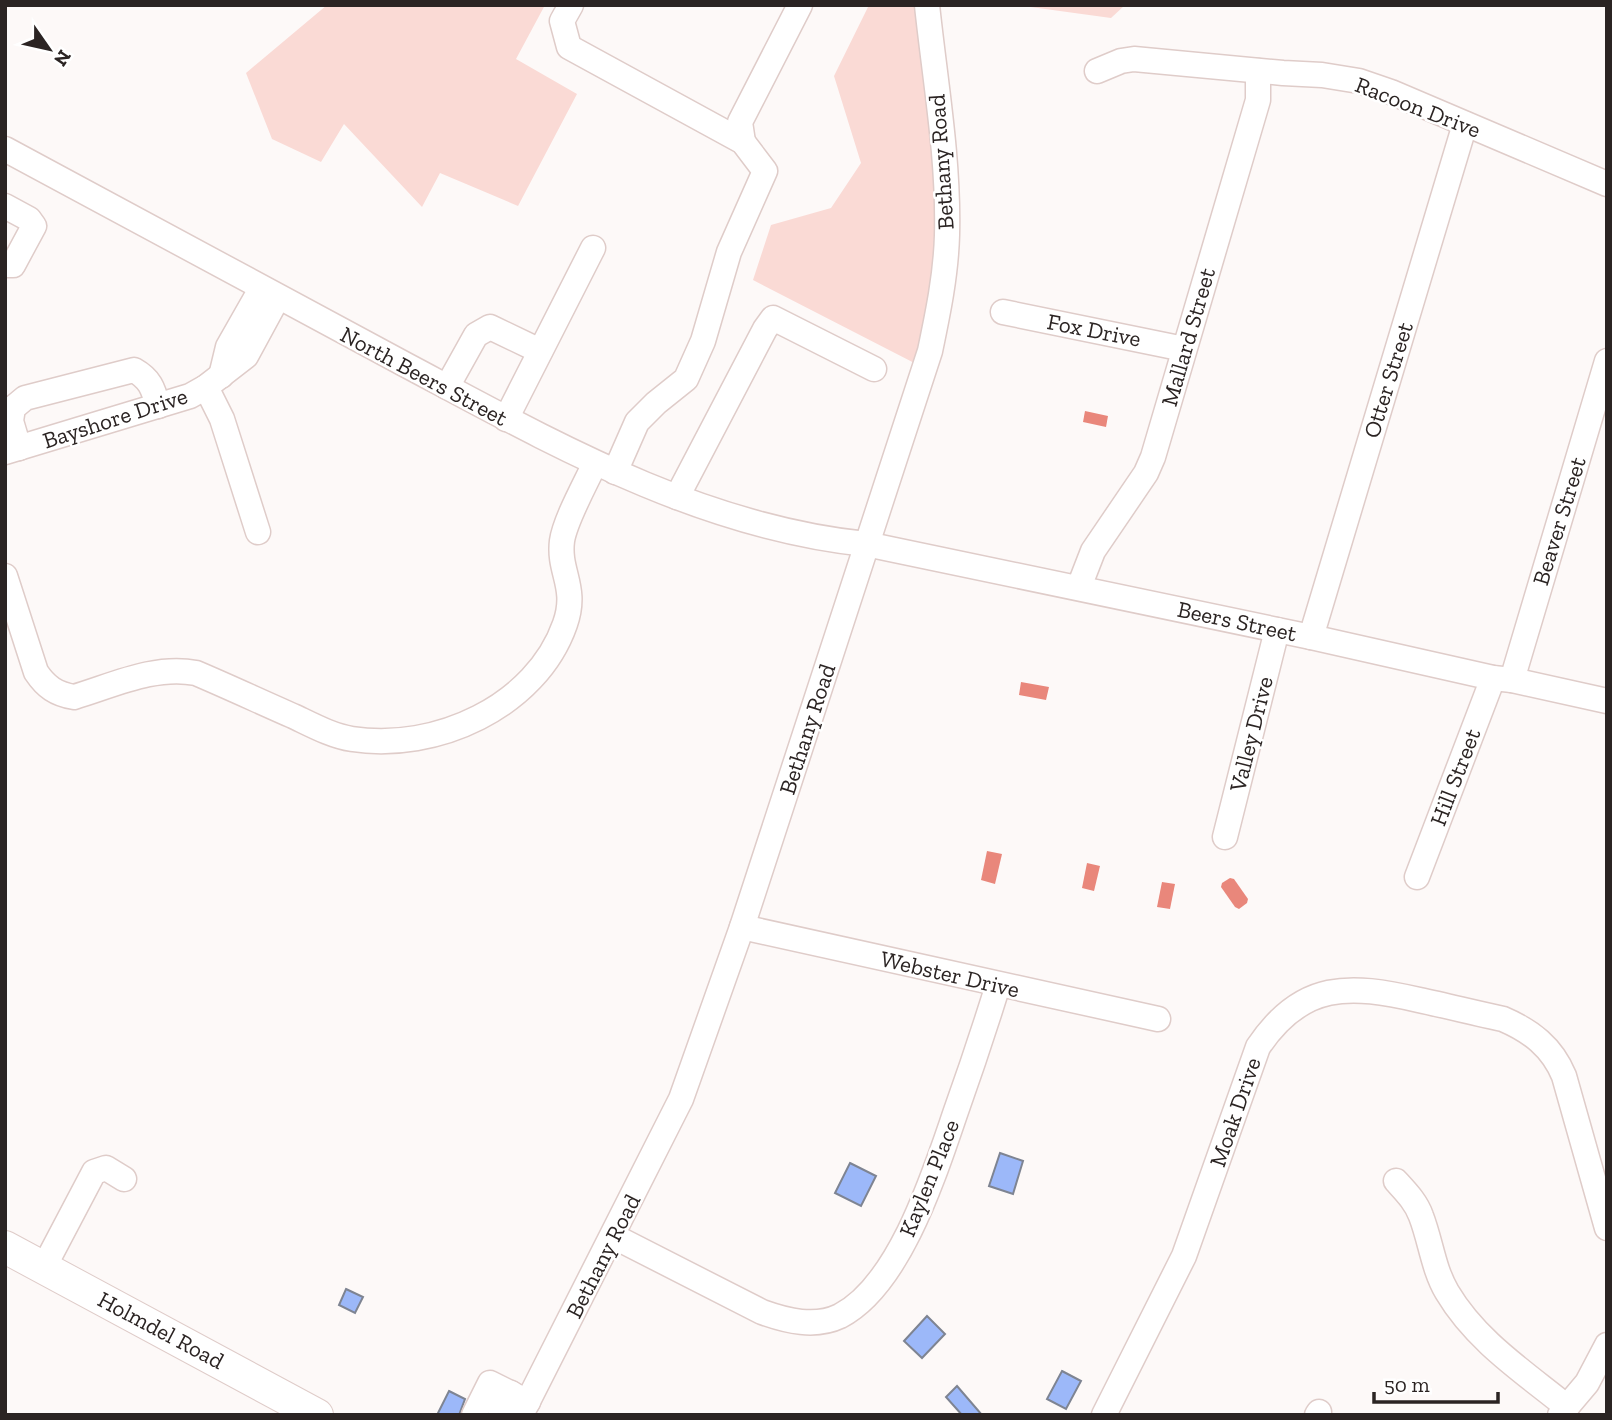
<svg xmlns="http://www.w3.org/2000/svg" width="1612" height="1420" viewBox="0 0 1612 1420" font-family="'Zilla Slab',serif">
	<style>
		.green { fill: #fadad5 }
		.water { fill: #e9877b }
		.building { fill: #9cb8f9; stroke: #7e8492; stroke-width: 2 }
		.lines { fill: none; stroke-linecap: round; stroke-linejoin: round }
		.minor-casing { stroke: #dfccc9; stroke-width: 27 }
		.major-casing { stroke: #dfccc9; stroke-width: 34 }
		.minor { stroke: #fff; stroke-width: 24 }
		.major { stroke: #fff; stroke-width: 32 }
		.labels { text-anchor: middle; stroke-width: 5; stroke-linejoin: round; paint-order: stroke }
		.street-label { font-size: 23px; fill: #2b2423; stroke: #fff }
	</style>
	<rect width="100%" height="100%" fill="#fdf9f8"/>
	<g class="green">
		<polygon points="327,5 545,5 516,59 577,94 518,206 440,173 422,207 344,124 321,162 272,139 246,73"/>
		<polygon points="869,5 930,5 952,220 926,369 753,280 771,225 831,208 861,163 834,76"/>
		<polygon points="1016,5 1125,5 1111,18"/>
	</g>
	<g class="water">
		<polygon points="1085,411 1108,416 1106,427 1083,422"/>
		<polygon points="1021,682 1049,687 1046,700 1019,695"/>
		<polygon points="987,851 1002,854 995,884 981,880"/>
		<polygon points="1087,863 1100,866 1094,891 1082,888"/>
		<polygon points="1230,878 1234,879 1248,899 1247,903 1239,909 1235,907 1221,887 1222,883"/>
		<polygon points="1162,882 1175,884 1170,909 1157,907"/>
	</g>
	<g class="building">
		<polygon points="1000,1153 1023,1161 1013,1194 989,1186"/>
		<polygon points="850,1163 876,1176 861,1206 835,1193"/>
		<polygon points="346,1289 363,1297 355,1313 339,1305"/>
		<polygon points="927,1316 945,1334 922,1358 904,1341"/>
		<polygon points="1062,1371 1081,1381 1066,1409 1047,1399"/>
		<polygon points="957,1386 982,1415 962,1415 946,1397"/>
		<polygon points="449,1391 465,1399 459,1415 437,1415"/>
	</g>
	<g class="lines">
		<g class="minor-casing">
			<g id="minor">
				<polyline points="571,5 562,21 569,47 743,142 765,171 729,252 703,341 686,379 656,403 637,422 615,472"/>
				<polyline points="1097,71 1121,61 1134,59 1283,73 1322,75 1359,81 1391,92 1607,184"/>
				<polyline points="743,142 740,122 800,5"/>
				<path d="M5 149C139 221 272 294 406 365 551 442 699 527 866 544L1311 637 1493 678 1512 680 1607 701"/>
				<polyline points="5,206 29,219 34,226 13,265 5,265"/>
				<polyline points="1003,312 1184,349"/>
				<polyline points="221,376 228,347 261,289"/>
				<polyline points="206,387 222,419 258,532"/>
				<polyline points="447,387 476,335 490,327 540,351"/>
				<polyline points="506,419 593,248"/>
				<path d="M19 448 11 421 13 408 25 398 134 370C150 379 153 388 158 406"/>
				<polyline points="5,452 190,396 206,387 246,356 278,297"/>
				<polyline points="677,497 765,329 773,318 874,369"/>
				<path d="M5 576 36 672C46 687 56 694 74 697 114 685 155 665 196 673 229 687 261 702 293 716 312 725 332 736 352 739 435 752 536 707 565 624 578 587 558 572 562 541 565 520 586 483 595 463"/>
				<polyline points="1079,587 1093,551 1146,473 1153,457 1258,100 1258,71"/>
				<polyline points="1311,637 1465,124"/>
				<polyline points="1512,680 1607,361"/>
				<polyline points="1225,837 1277,630"/>
				<polyline points="1417,877 1493,678"/>
				<polyline points="742,927 1158,1019"/>
				<path d="M1396 1181C1406 1192 1416 1202 1421 1216 1431 1242 1433 1268 1447 1292 1476 1341 1524 1372 1567 1407"/>
				<path d="M613 1236 762 1312C787 1321 815 1328 840 1316 900 1285 935 1172 956 1111 971 1069 985 1027 998 985"/>
				<polyline points="44,1267 94,1172 106,1168 124,1179"/>
				<polyline points="474,1415 490,1383 528,1402"/>
				<polyline points="500,1415 511,1393"/>
				<path d="M521 1415 681 1099 742 927 930 351C938 313 946 274 947 235 949 158 935 81 927 5"/>
				<path d="M1104 1415 1184 1256 1258 1047C1302 981 1350 984 1419 1000 1447 1006 1475 1013 1503 1019 1531 1031 1552 1047 1564 1076L1607 1228"/>
				<polyline points="1317,1415 1319,1412"/>
				<polyline points="1560,1415 1587,1383 1607,1345"/>
			</g>
		</g>
		<g class="major-casing">
			<polyline id="major" points="5,1247 317,1415"/>
		</g>
		<use href="#minor" class="minor"/>
		<use href="#major" class="major"/>
	</g>
	<g class="labels">
		<g class="street-label">
			<text transform="translate(1418 107) rotate(21)" y="8">Racoon Drive</text>
			<text transform="translate(941 162) rotate(-94)" y="8">Bethany Road</text>
			<text transform="translate(1094 330) rotate(11)" y="8">Fox Drive</text>
			<text transform="translate(1188 337) rotate(-74)" y="8">Mallard Street</text>
			<text transform="translate(424 376) rotate(28)" y="8">North Beers Street</text>
			<text transform="translate(1388 380) rotate(-73)" y="8">Otter Street</text>
			<text transform="translate(115 418) rotate(-18)" y="8">Bayshore Drive</text>
			<text transform="translate(1559 521) rotate(-73)" y="8">Beaver Street</text>
			<text transform="translate(1237 621) rotate(12)" y="8">Beers Street</text>
			<text transform="translate(807 729) rotate(-72)" y="8">Bethany Road</text>
			<text transform="translate(1251 734) rotate(-76)" y="8">Valley Drive</text>
			<text transform="translate(1455 777) rotate(-69)" y="8">Hill Street</text>
			<text transform="translate(950 974) rotate(13)" y="8">Webster Drive</text>
			<text transform="translate(1235 1112) rotate(-71)" y="8">Moak Drive</text>
			<text transform="translate(929 1178) rotate(-68)" y="8">Kaylen Place</text>
			<text transform="translate(603 1256) rotate(-63)" y="8">Bethany Road</text>
			<text transform="translate(161 1330) rotate(28)" y="8">Holmdel Road</text>
		</g>
	</g>
	<rect width="1612" height="1420" fill="none" stroke="#2b2423" stroke-width="14"/>
	<g transform="translate(49 49) rotate(124)" stroke="#ffffff" stroke-width="5" paint-order="stroke">
	<path d="M0-5L12 26L0 18L-12 26Z" fill="#2b2423"/>
	<text y="-10" font-size="19" font-weight="bold" text-anchor="middle" fill="#2b2423">N</text>
	</g>
	<path d="M1374 1392v10h124v-10" fill="none" stroke="#2b2423" stroke-width="3.5"/>
	<text x="1384" y="1392" font-size="21" fill="#2b2423" stroke="#ffffff" stroke-width="5" paint-order="stroke">50 m</text>
</svg>
